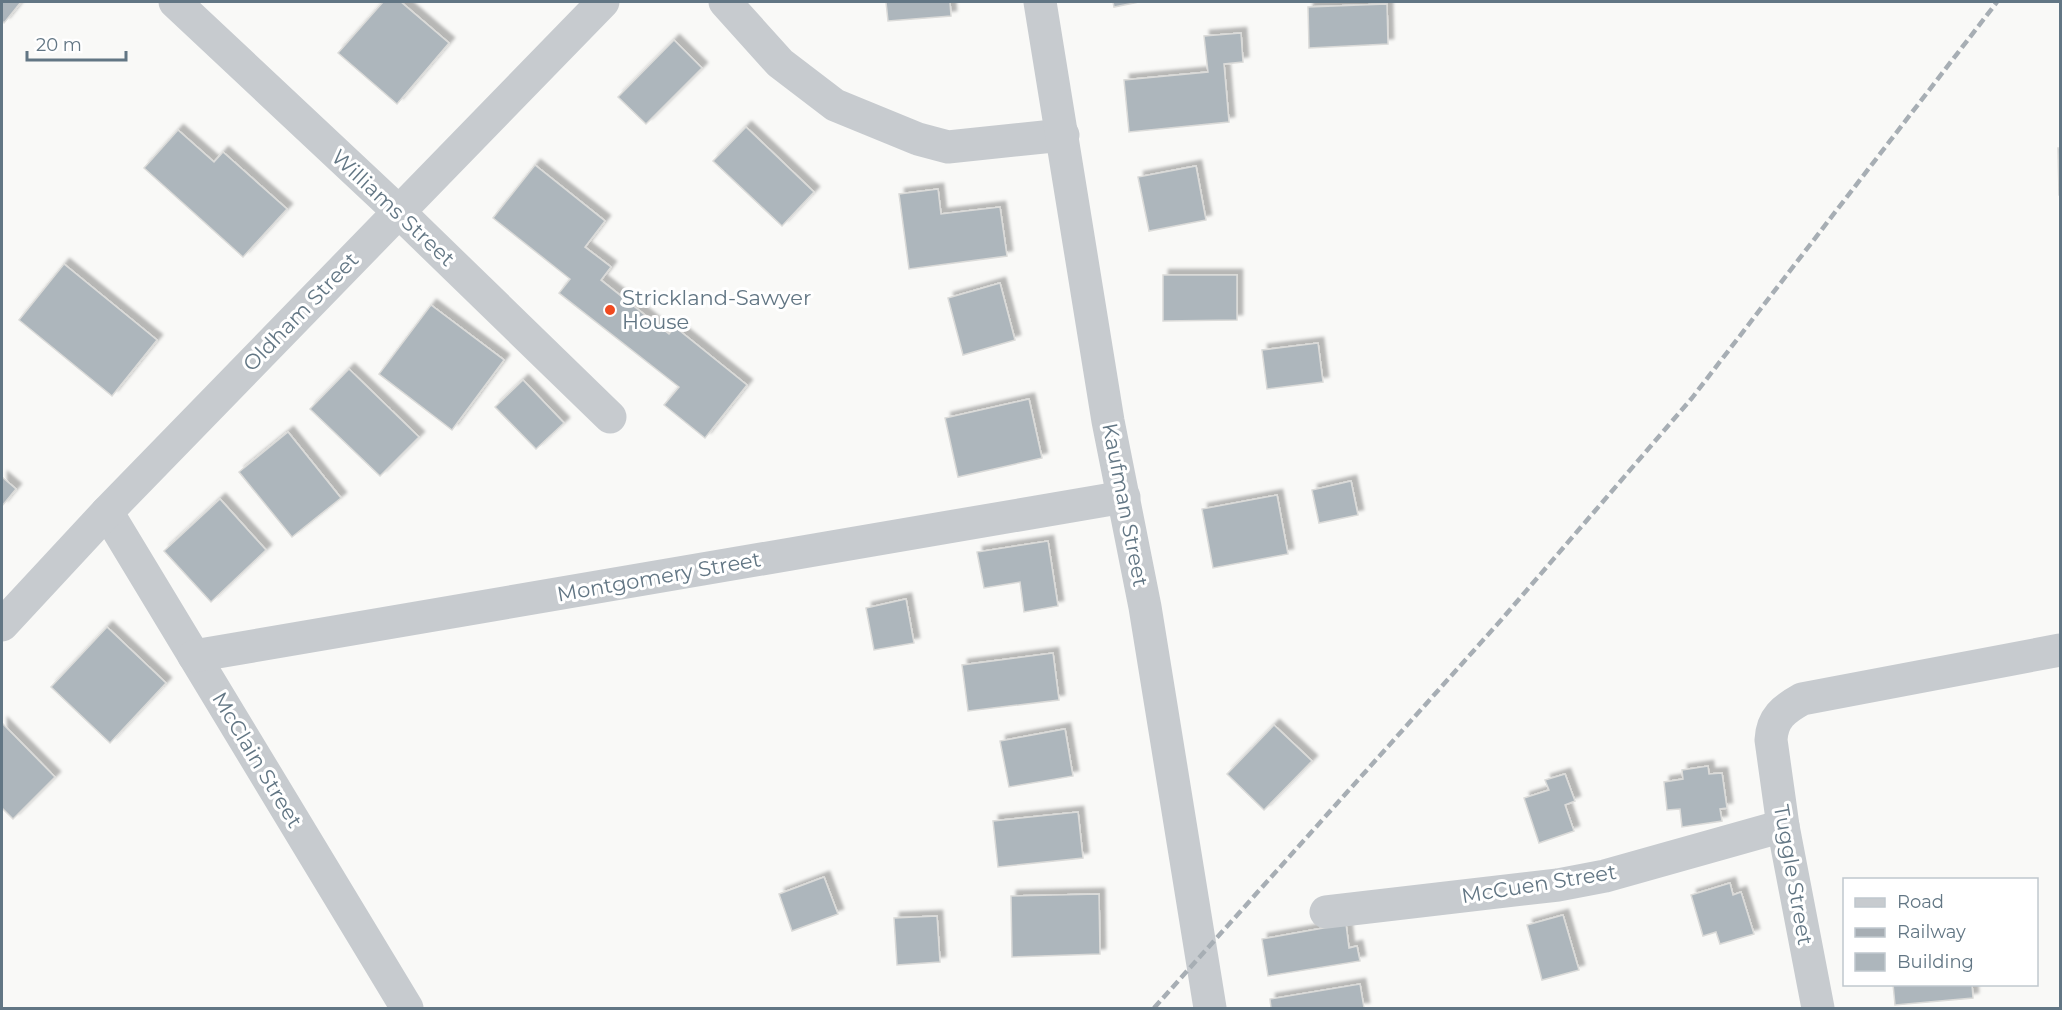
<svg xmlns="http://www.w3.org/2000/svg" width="2062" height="1010" viewBox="0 0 2062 1010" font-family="Montserrat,sans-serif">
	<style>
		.building { fill: #adb6bc; stroke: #dbdbd9; stroke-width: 1.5; filter: url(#shadow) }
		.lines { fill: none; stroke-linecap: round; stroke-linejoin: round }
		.minor { stroke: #c7cbcf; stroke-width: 33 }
		.rail { stroke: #a7aeb4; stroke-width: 4.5; stroke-dasharray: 9 4.5; stroke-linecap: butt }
		.poi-dot { fill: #f04a20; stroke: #fff; stroke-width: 2 }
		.labels { text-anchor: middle; stroke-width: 6; stroke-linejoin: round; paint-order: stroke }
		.street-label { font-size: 21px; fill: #627684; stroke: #fff }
		.poi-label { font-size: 21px; fill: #627684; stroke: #fff; text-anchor: start }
	</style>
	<defs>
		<filter id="shadow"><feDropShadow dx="5.5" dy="-5.5" stdDeviation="1.5" flood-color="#0004"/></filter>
	</defs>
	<rect width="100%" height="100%" fill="#f9f9f7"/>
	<g class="building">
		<polygon points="2,2 21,2 4,23 2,21"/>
		<polygon points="383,2 401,2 449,43 397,104 338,53"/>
		<polygon points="886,2 950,2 951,16 888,21"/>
		<polygon points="1113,2 1139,2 1114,7"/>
		<polygon points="1387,4 1388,44 1309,48 1308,7"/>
		<polygon points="1241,33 1243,62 1224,64 1229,122 1129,132 1124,80 1208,72 1204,36"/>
		<polygon points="674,40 702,68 646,124 618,97"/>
		<polygon points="746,127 814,192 782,226 713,161"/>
		<polygon points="178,130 214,162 223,152 287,209 243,257 144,168"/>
		<polygon points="2058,148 2060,148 2060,195 2059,195"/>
		<polygon points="535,165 605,221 585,247 611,267 601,280 669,334 675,327 747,385 705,438 664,405 679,387 559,293 570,279 493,218"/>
		<polygon points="1196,166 1206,220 1149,231 1138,177"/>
		<polygon points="938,189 941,214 1000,207 1007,256 909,269 899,194"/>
		<polygon points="64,264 157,340 112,396 19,320"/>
		<polygon points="1163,275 1237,275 1237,320 1163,321"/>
		<polygon points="1000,283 1015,340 963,355 948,298"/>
		<polygon points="431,305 504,360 452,430 379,374"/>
		<polygon points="1318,343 1323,382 1267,389 1262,350"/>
		<polygon points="349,369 419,437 380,476 310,409"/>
		<polygon points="523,380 564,423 536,449 495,407"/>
		<polygon points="1029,399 1042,458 958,477 945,418"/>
		<polygon points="288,432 341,498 292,537 239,472"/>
		<polygon points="2,477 16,489 2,506"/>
		<polygon points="1351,481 1358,515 1319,523 1312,490"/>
		<polygon points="1277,495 1288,554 1213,568 1202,509"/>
		<polygon points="220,499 266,550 211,602 164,551"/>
		<polygon points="1048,541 1058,606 1024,612 1020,582 984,588 977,552"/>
		<polygon points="906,599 914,643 874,650 866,608"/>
		<polygon points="107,627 166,683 110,743 51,687"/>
		<polygon points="1053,653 1059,700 968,711 962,665"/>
		<polygon points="2,723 55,777 13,819 2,808"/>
		<polygon points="1274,725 1312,761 1264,810 1227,774"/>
		<polygon points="1065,729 1073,776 1009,787 1000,741"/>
		<polygon points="1708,766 1709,774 1722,773 1727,808 1720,809 1722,821 1682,827 1680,809 1667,810 1664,782 1683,779 1682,770"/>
		<polygon points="1565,774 1575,801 1565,805 1574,831 1539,843 1524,798 1549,790 1545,780"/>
		<polygon points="1078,812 1083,858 998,867 993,821"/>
		<polygon points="824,877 838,914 792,931 779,894"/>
		<polygon points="1730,883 1733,895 1741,892 1754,934 1720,944 1716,932 1703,936 1691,895"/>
		<polygon points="1099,894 1100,954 1012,957 1011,896"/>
		<polygon points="1563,915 1579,970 1542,980 1527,925"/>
		<polygon points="937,916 940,962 897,965 894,918"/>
		<polygon points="1346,924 1349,948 1357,946 1360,961 1268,976 1262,939"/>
		<polygon points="1360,984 1364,1008 1271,1008 1270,999"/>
		<polygon points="1893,984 1972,984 1973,998 1895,1005"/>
	</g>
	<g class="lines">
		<g class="minor">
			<polyline points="175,2 399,212 610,417"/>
			<polyline points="725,2 780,63 835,105 918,139 948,147 1063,135"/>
			<polyline points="1040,2 1108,421 1145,607 1210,1008"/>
			<polyline points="107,512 407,1008"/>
			<polyline points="2,625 107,512 603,2"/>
			<polyline points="194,656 1124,497"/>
			<polyline points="1326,912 1558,885 1605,876 1783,826"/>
			<path d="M1818 1008 1783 826 1771 740C1772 718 1784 709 1802 699L2060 650"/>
		</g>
		<polyline class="rail" points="1154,1008 1502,619 1692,398 1997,2"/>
	</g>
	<circle class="poi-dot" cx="610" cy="310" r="6"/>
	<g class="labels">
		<g class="street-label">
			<text transform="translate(393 208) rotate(43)" y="7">Williams Street</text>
			<text transform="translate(301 312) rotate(-46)" y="7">Oldham Street</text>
			<text transform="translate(1125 505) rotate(79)" y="7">Kaufman Street</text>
			<text transform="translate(659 577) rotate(-10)" y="7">Montgomery Street</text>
			<text transform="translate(257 760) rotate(59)" y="7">McClain Street</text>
			<text transform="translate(1793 875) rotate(80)" y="7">Tuggle Street</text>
			<text transform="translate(1539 884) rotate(-9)" y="7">McCuen Street</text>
		</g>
		<g class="poi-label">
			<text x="622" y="305">Strickland-Sawyer<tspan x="622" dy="24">House</tspan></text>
		</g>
	</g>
	<rect width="2062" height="1010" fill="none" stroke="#627684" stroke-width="6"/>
	<rect x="1843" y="878" width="195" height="108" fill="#ffffff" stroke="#c0c8ce" stroke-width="1.5"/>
	<rect x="1855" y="898" width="30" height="9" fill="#c7cbcf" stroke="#c0c8ce" stroke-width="1.5"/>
	<text x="1897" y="908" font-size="18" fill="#627684">Road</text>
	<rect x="1855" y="928" width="30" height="9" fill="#a7aeb4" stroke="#c0c8ce" stroke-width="1.5"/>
	<text x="1897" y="938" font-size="18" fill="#627684">Railway</text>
	<rect x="1855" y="953" width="30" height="18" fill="#adb6bc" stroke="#c0c8ce" stroke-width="1.5"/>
	<text x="1897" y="968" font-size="18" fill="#627684">Building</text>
	<path d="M27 51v9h99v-9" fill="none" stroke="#627684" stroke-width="3"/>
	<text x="36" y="51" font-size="18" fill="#627684" stroke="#ffffff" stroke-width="4.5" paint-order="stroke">20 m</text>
</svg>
